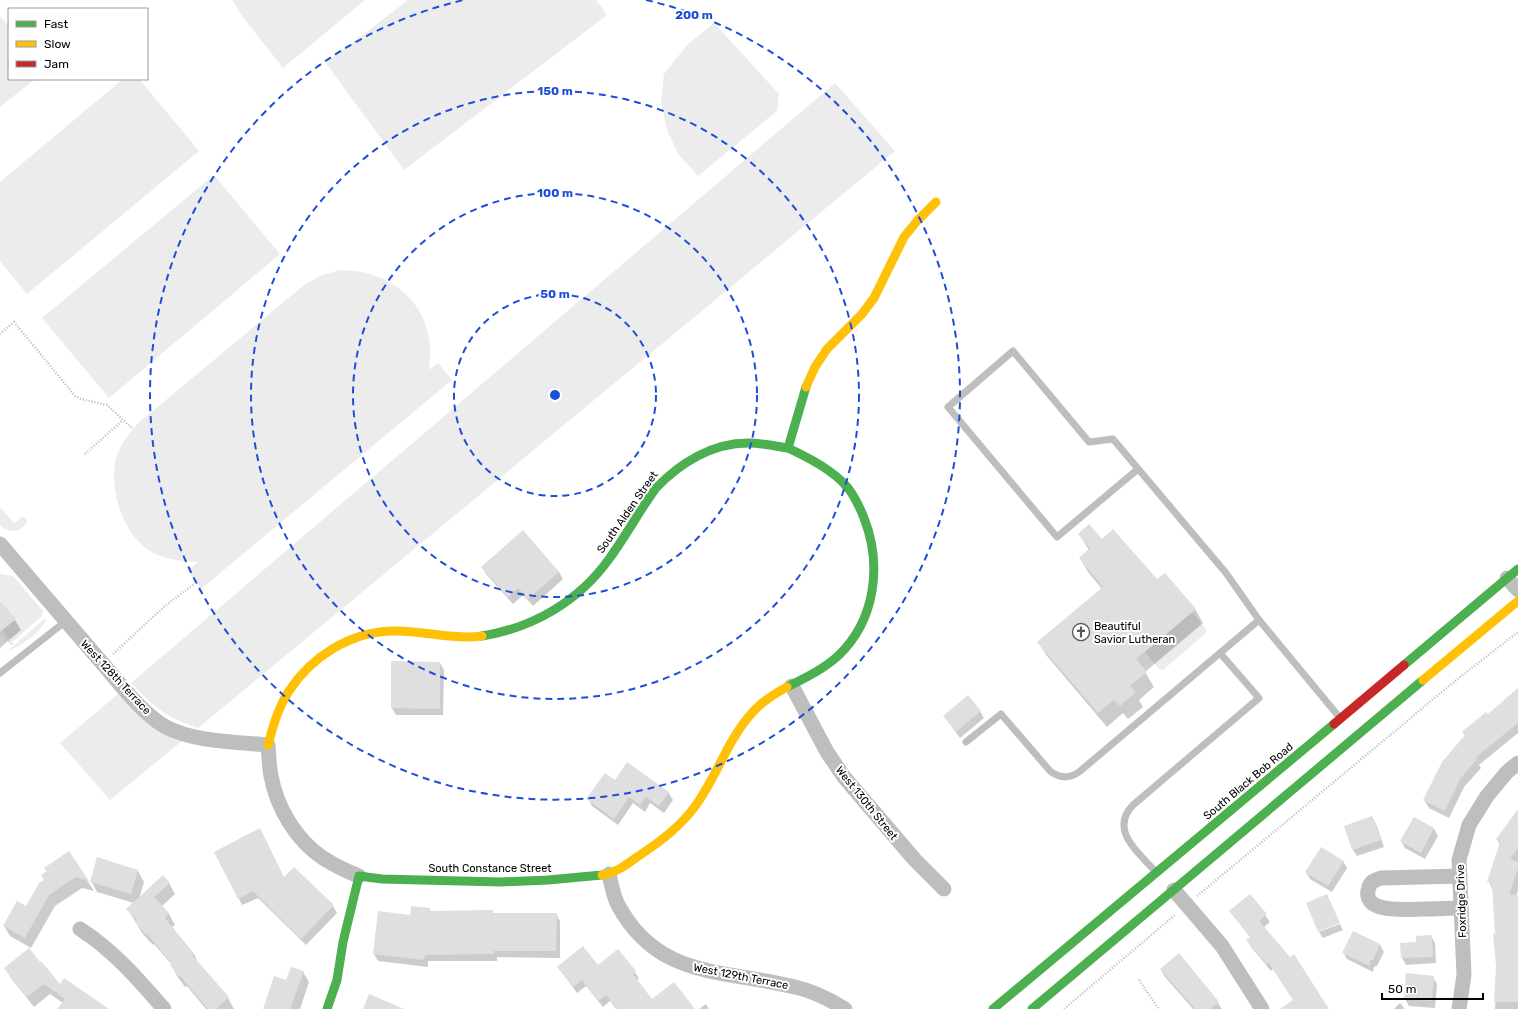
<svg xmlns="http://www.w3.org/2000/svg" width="1518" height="1009" viewBox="0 0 1518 1009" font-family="Rubik,sans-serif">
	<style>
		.green { fill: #ececec }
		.shadow { fill: #0003 }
		.building { fill: #dfdfdf }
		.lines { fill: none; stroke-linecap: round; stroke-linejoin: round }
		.path { stroke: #b9b9b9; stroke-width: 2.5; stroke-dasharray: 1 2; stroke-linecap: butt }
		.lane { stroke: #bebebe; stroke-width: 7 }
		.street { stroke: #bebebe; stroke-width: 15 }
		.fast { stroke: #4caf50; stroke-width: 9 }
		.slow { stroke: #ffc107; stroke-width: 9 }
		.jam { stroke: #c62828; stroke-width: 9 }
		.ring { fill: none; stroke: #1d4ed8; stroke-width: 2; stroke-dasharray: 7 5 }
		.labels { text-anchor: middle; stroke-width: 4; stroke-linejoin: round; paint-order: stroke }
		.street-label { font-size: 11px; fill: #000; stroke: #fff }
		.poi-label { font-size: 11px; fill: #000; stroke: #fff; text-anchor: start }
		.centre { fill: #1d4ed8; stroke: #fff; stroke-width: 2 }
		.ring-label { font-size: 12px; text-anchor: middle; font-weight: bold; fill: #1d4ed8; stroke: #fff; stroke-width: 4; stroke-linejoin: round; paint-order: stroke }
	</style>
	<rect width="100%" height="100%" fill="#fff"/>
	<g class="green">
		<polygon points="232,0 365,0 283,68 242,16"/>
		<polygon points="408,0 596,0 607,15 404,170 326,63"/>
		<polygon points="0,17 1,17 9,26 9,79 35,79 0,107"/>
		<polygon points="714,23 779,94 777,111 698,176 678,154 667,130 661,102 664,74 687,45"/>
		<polygon points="123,79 139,79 199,151 27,294 0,261 0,182"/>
		<path d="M835 83 895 151 198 728C165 717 155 708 131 683Z"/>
		<polygon points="214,175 280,254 109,398 42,318"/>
		<path d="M340 270C347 271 355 270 361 272 396 278 424 304 429 339 431 349 430 360 429 370L438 363 452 380 201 589 188 571 198 562C183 561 169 560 156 554 124 540 108 490 116 458 120 445 128 435 137 424L304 285 322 275Z"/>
		<path d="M0 507 14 523 22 517 26 518 27 522C21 533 8 534 0 525Z"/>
		<polygon points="0,574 13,576 43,611 42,616 12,642 2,631 15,619 0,601"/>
		<polygon points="1192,612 1206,629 1206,633 1163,670 1160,670 1145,652"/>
		<path d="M47 618C42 632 18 649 4 652L10 649 43 620Z"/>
		<polygon points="118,694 143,720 162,731 182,741 110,800 60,743"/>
	</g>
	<g class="shadow">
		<polygon points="523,531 559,572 563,579 533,606 523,595 513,604 486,574 482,567"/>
		<polygon points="1079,534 1102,540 1195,609 1203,623 1145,672 1154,687 1139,700 1143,707 1128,719 1123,713 1107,727 1047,656 1038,642 1102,589 1088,572 1080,558 1089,550"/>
		<polygon points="0,602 15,620 21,630 0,648"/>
		<polygon points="440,663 444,670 443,715 396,715 392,708"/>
		<polygon points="1518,690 1518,733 1479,765 1481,768 1464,787 1449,818 1429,808 1424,800 1465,736 1463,732 1488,715"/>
		<polygon points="980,711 984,718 960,738 944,716"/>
		<polygon points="628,764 669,793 673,800 664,813 650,803 645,812 633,803 618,825 592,806 588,799 615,781"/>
		<polygon points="1372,817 1376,824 1384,847 1357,856 1353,850 1345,826"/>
		<polygon points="1414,818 1434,829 1438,836 1425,859 1405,848 1401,841"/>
		<polygon points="1518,818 1518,890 1516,896 1518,896 1518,1009 1495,1009 1497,965 1496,935 1493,890 1489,882 1500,845 1497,839"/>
		<polygon points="69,852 94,891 82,888 55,906 31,948 10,936 4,926 27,907 45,881"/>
		<polygon points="215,852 284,878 294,868 333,906 337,913 306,945 258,898 242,905"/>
		<polygon points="98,859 138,871 144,882 139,899 169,883 175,894 162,906 169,914 175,925 172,927 194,954 199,965 228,998 234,1009 206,1009 187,986 185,987 177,976 172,965 154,944 153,945 142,933 128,909 134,903 97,892 91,881"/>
		<polygon points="1343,861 1347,868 1332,892 1310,879 1306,872"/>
		<polygon points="1250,895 1270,922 1264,927 1328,1009 1295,1009 1294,1001 1273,969 1271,971 1251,947 1247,940 1251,938 1231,912"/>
		<polygon points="430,909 431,912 492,911 494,914 556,914 560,921 560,958 497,957 497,961 428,961 428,967 378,961 374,954"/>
		<polygon points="1340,924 1343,930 1323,938 1319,932"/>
		<polygon points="1353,932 1380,945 1384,952 1377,966 1374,967 1373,972 1347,959 1343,952"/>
		<polygon points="1431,936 1435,943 1436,963 1406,965 1402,958 1401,944 1417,943"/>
		<polygon points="558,967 598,967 635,972 639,979 637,980 652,1001 693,1009 616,1009 610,1001 603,1007 586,986 577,993"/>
		<polygon points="5,968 60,986 103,1009 62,1009 63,1003 50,994 34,1007 11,978"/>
		<polygon points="1161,970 1218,1003 1222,1009 1193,1009 1165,977"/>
		<polygon points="303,972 309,982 300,1009 264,1009"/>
		<polygon points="1433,977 1437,984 1435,1008 1409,1006 1405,999"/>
		<polygon points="1400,1003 1405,1009 1394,1009"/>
		<polygon points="706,1004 709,1009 699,1009"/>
	</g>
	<g class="building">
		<polygon points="1089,524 1102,539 1113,529 1157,579 1165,573 1196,609 1136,659 1147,672 1130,686 1136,692 1120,706 1114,700 1098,713 1037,642 1103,587 1079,558 1090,548 1078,534"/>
		<polygon points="523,530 559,572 528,599 518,588 508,597 481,567"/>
		<polygon points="0,601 16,619 0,632"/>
		<polygon points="391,661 440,662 440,709 391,708"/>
		<polygon points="1518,688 1518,723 1475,758 1477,759 1460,779 1445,811 1423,800 1442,762 1465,735 1462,732 1486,712 1488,714"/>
		<polygon points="968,695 981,711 956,732 943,716"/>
		<polygon points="627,762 669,792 659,806 646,797 640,805 629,797 614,819 586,799 605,773 615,780"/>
		<polygon points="1518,809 1518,848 1510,859 1518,862 1518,868 1509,895 1518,895 1518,1002 1494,1002 1496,966 1493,934 1495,934 1492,884 1487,882 1500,842 1496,839"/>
		<polygon points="1372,816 1381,840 1352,850 1344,826"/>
		<polygon points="1414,817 1434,828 1421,853 1400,841"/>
		<polygon points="260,828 284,877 294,867 334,905 301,939 253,891 238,899 214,852"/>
		<polygon points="1321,847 1344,861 1328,886 1305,872"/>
		<polygon points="69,851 89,881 76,877 49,895 25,938 3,926 17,901 26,906 39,883 44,880 41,875 47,871 44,868"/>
		<polygon points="97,857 138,870 131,894 90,882"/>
		<polygon points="163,875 170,883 154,897 169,913 165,918 194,954 192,955 229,997 216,1009 208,1009 180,976 179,977 170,965 172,964 147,934 146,935 135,922 137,920 126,909"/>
		<polygon points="1250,894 1267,914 1259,921 1290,957 1294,954 1329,1009 1280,1009 1293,1000 1269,963 1266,964 1246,940 1250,937 1229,911"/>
		<polygon points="1327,894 1340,923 1318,932 1306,903"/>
		<polygon points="411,906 430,908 430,911 493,910 493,913 557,913 556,951 494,951 494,954 425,955 424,960 373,954 378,911 410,915"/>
		<polygon points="1353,931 1380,944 1373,960 1370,960 1370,966 1342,953"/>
		<polygon points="1432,935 1433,957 1401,958 1400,943 1416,942 1416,936"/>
		<polygon points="583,946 598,965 618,949 636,971 633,974 652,999 674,982 695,1009 617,1009 606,995 598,1001 582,980 573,987 557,967"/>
		<polygon points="29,948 40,962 41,961 60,984 64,978 109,1009 57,1009 65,999 44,984 27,997 4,968"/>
		<polygon points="1179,953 1219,1002 1210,1009 1195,1009 1160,969"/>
		<polygon points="291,967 304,971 290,1009 263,1009 274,976 286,980"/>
		<polygon points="1406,973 1434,976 1432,1001 1404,999"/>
		<polygon points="369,994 404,1009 363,1009"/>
	</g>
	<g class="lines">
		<g class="path">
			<polyline points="0,334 14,322 75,396 81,399 107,405 133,429"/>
			<polyline points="85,454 123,420"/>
			<polyline points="1,632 12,644"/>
			<polyline points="113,654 165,606 194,584"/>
			<polyline points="1197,896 1455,681 1518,632"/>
			<polyline points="1139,980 1159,1009"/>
			<polyline points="1064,1009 1176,914"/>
		</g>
		<g class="lane">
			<polyline points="1138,469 1057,537 948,407 1013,351 1089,442 1113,439 1226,573 1259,620 1340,718"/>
			<polyline points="1220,653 1259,620"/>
			<polyline points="0,673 66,621"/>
			<path d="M966 742 1001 714 1050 771C1059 778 1069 779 1079 772L1220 653 1259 698 1133 805C1109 830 1138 852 1155 871"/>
		</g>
		<g class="street">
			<path d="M0 544C34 584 69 624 103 664 121 685 140 711 164 726 193 742 236 742 268 745 269 756 269 766 271 776 277 808 296 840 323 858 334 865 346 871 359 876"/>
			<polyline points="1507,578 1518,590"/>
			<polyline points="792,686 827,752 844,777 915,860 944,889"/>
			<path d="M609 874C611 883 613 894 617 903 657 980 724 969 795 987 813 991 829 999 845 1009"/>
			<path d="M1460 876 1381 878C1375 880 1371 881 1369 887 1359 915 1409 909 1424 909 1436 909 1449 908 1461 908"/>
			<polyline points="1174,890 1222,946 1262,1009"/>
			<path d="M80 929C113 950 139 980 164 1009"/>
			<polyline points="1459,1009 1464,975 1459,860 1469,825 1487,796 1507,772 1518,763"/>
		</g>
		<g class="fast">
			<path d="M482 636C533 628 579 601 609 559 626 536 639 511 656 488 680 463 712 443 748 443 762 443 775 446 788 448L806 387"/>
			<polyline points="1404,665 1518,569"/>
			<path d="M787 687C805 678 824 669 839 655 876 619 882 564 864 518 860 508 855 497 848 488 833 470 809 458 788 448"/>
			<polyline points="327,1009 337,980 343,942 359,876 382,879 501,882 548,880 602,875"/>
			<polyline points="993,1009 1334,724"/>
			<polyline points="1032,1009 1423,680"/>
		</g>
		<g class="slow">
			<polyline points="806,387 815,367 827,349 862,314 874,298 904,237 917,221 936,202"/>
			<polyline points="1423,680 1518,601"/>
			<path d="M268 745C273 726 278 708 289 691 311 657 350 632 392 631 422 630 452 640 482 636"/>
			<path d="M602 875C617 873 628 863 640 855 661 841 681 826 696 805 717 776 727 741 751 714 761 702 774 694 787 687"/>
		</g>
		<polyline class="jam" points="1334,724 1404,665"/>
	</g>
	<g class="ring">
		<circle cx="555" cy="395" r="101"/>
		<circle cx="555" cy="395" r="202"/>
		<circle cx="555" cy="395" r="304"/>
		<path d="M646 0A405 405 0 1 1 464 0"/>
	</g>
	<defs>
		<g id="church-ring" transform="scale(0.9)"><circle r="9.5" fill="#fff" stroke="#595959" stroke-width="1.5"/><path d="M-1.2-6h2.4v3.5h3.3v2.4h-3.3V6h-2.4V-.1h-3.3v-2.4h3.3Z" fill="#595959"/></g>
	</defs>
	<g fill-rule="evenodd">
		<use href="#church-ring" x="1081" y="632"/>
	</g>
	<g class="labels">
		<g class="street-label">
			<text transform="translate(627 512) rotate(-55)" y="4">South Alden Street</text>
			<text transform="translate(116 677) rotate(47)" y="4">West 128th Terrace</text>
			<text transform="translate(1248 781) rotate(-40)" y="4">South Black Bob Road</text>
			<text transform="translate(867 803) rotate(51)" y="4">West 130th Street</text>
			<text x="490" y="872">South Constance Street</text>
			<text transform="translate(1461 901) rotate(-92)" y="4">Foxridge Drive</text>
			<text transform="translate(741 976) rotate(11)" y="4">West 129th Terrace</text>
		</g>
		<g class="poi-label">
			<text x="1094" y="630">Beautiful<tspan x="1094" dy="13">Savior Lutheran</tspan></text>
		</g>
	</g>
	<circle cx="555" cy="395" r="6" class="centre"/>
	<g class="ring-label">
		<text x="694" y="19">200 m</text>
		<text x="555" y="95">150 m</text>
		<text x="555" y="197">100 m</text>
		<text x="555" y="298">50 m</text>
	</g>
	<rect x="8" y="8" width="140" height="72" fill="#ffffff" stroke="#999999"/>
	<rect x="16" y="21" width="20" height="6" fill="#4caf50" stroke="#999999"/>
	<text x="44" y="28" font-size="12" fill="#000000">Fast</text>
	<rect x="16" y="41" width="20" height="6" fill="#ffc107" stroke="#999999"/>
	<text x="44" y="48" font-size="12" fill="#000000">Slow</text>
	<rect x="16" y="61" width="20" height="6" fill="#c62828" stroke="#999999"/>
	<text x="44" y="68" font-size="12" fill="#000000">Jam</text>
	<path d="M1382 993v6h101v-6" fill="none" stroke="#000000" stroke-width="2"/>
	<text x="1388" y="993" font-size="12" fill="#000000" stroke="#ffffff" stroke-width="3" paint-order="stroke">50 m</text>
</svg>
